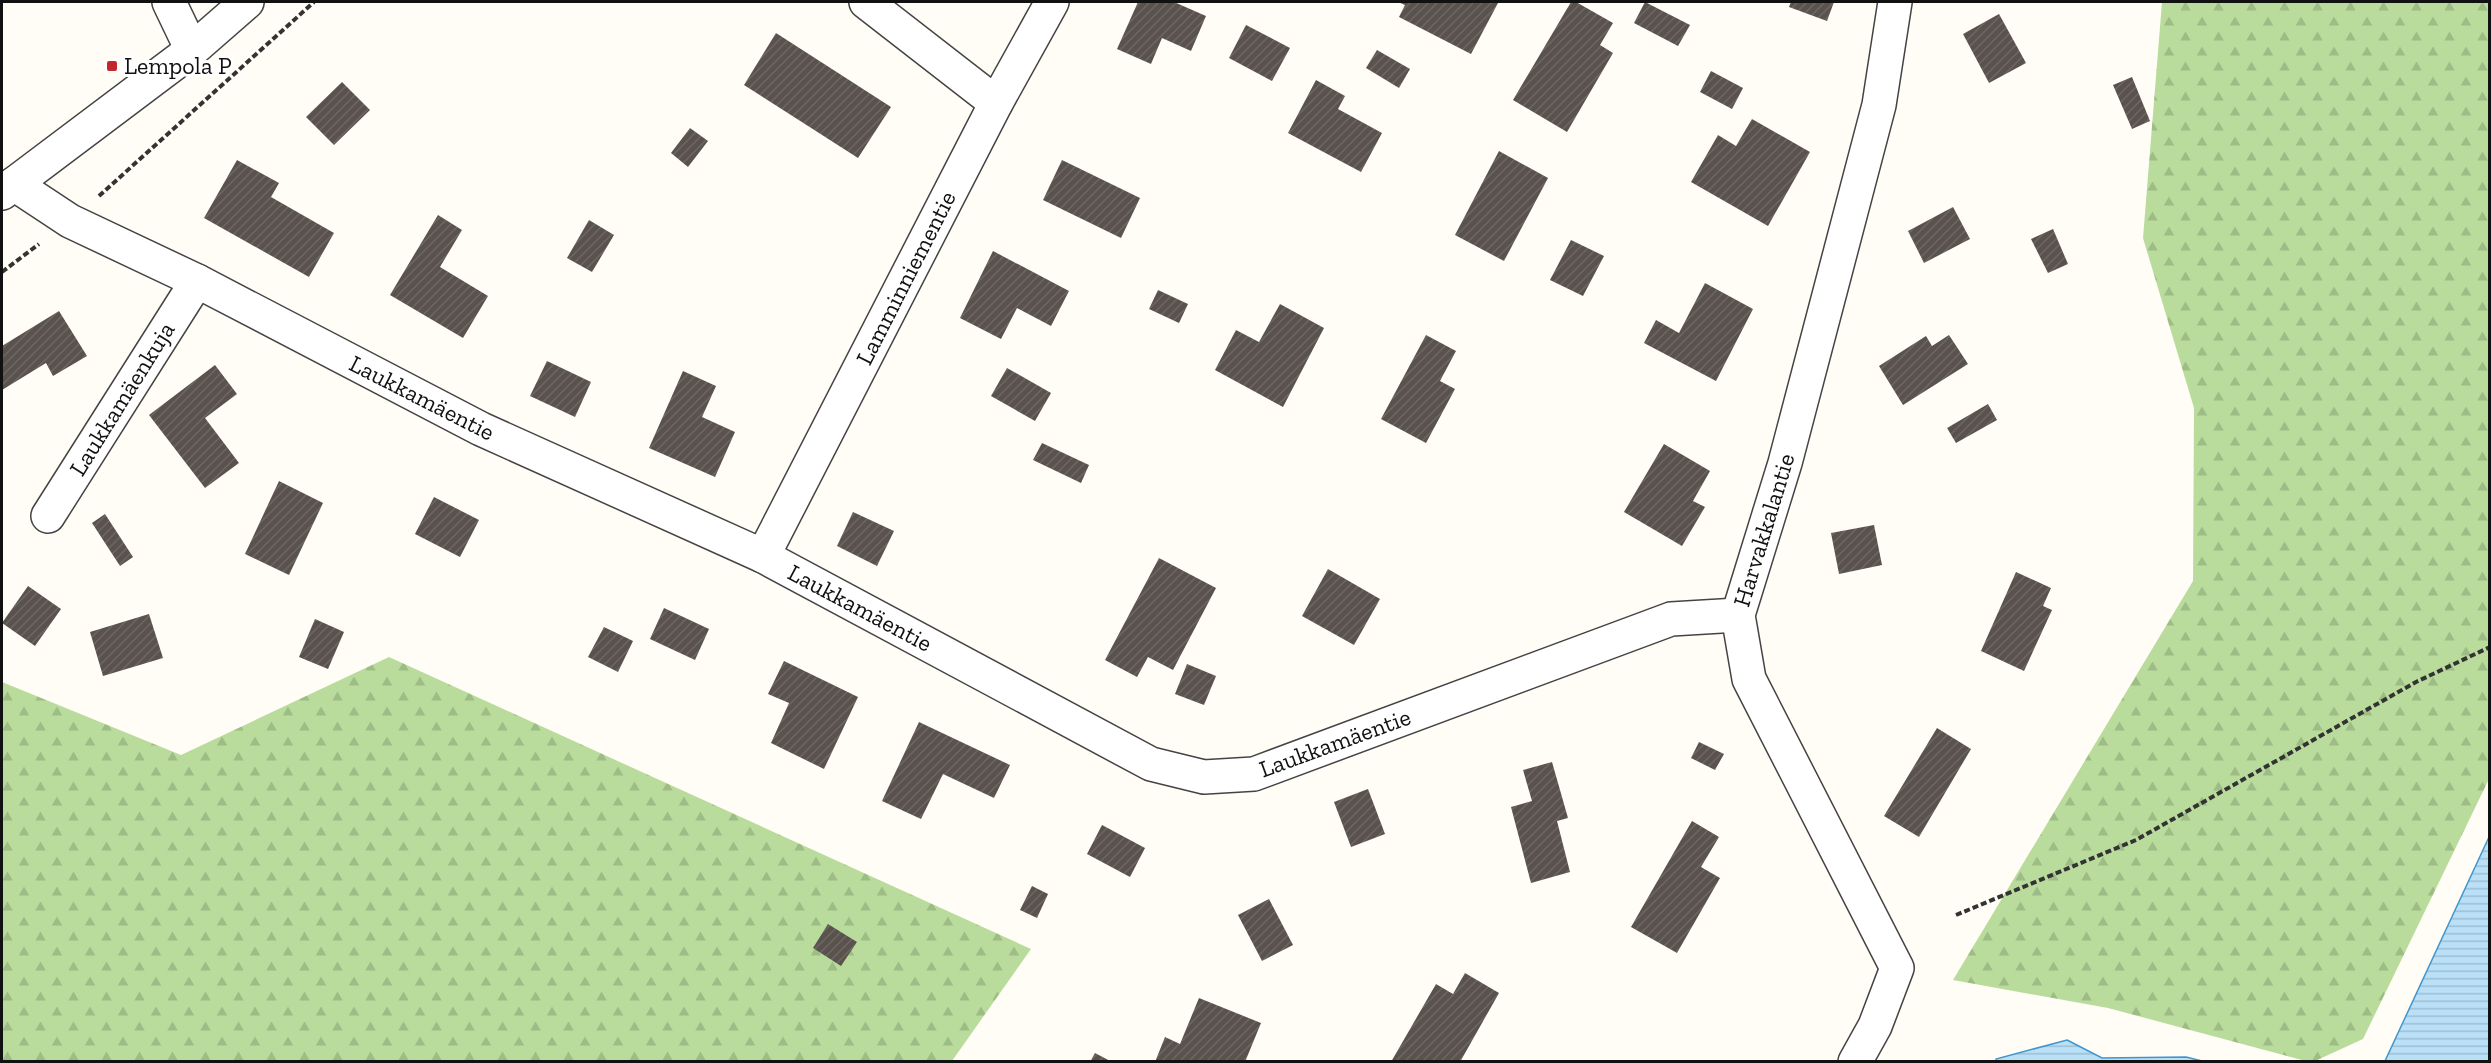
<svg xmlns="http://www.w3.org/2000/svg" width="2491" height="1063" viewBox="0 0 2491 1063" font-family="'Zilla Slab',serif">
	<style>
		.forest { fill: url(#forest-firs) }
		.water { fill: url(#water-rules); stroke: #3f96cf; stroke-width: 1.5 }
		.building { fill: url(#building-hatch) }
		.lines { fill: none; stroke-linecap: round; stroke-linejoin: round }
		.minor-casing { stroke: #444; stroke-width: 36 }
		.path { stroke: #333; stroke-width: 4; stroke-dasharray: 6 3; stroke-linecap: butt }
		.minor { stroke: #fff; stroke-width: 33 }
		.poi-dot { fill: #c4262e; stroke: #fff; stroke-width: 2 }
		.labels { text-anchor: middle; stroke-width: 6; stroke-linejoin: round; paint-order: stroke }
		.poi-label { font-size: 24px; fill: #111; stroke: #fff; text-anchor: start }
		.street-label { font-size: 24px; fill: #111; stroke: #fff }
	</style>
	<defs>
		<pattern id="forest-firs" width="22" height="20" patternUnits="userSpaceOnUse" patternTransform="scale(1.5)"><rect width="22" height="20" fill="#b9dc9c"/><path d="M5 1l3.5 6h-7zM16 11l3.5 6h-7z" fill="#9ebc85"/></pattern>
		<pattern id="water-rules" width="6" height="5" patternUnits="userSpaceOnUse" patternTransform="scale(1.5)"><rect width="6" height="5" fill="#b9e0f7"/><path d="M0 2.5h6" fill="none" stroke="#9ebfd3"/></pattern>
		<pattern id="building-hatch" width="6" height="6" patternUnits="userSpaceOnUse" patternTransform="scale(1.5)"><rect width="6" height="6" fill="#5a524d"/><path d="M-1 1l2-2M0 6l6-6M5 7l2-2" fill="none" stroke="#6d6662"/></pattern>
	</defs>
	<rect width="100%" height="100%" fill="#fffdf5"/>
	<g class="forest">
		<polygon points="2162,2 2489,2 2489,779 2363,1039 2315,1061 2306,1061 2108,1008 1953,980 2193,581 2194,408 2143,238"/>
		<polygon points="389,657 1031,949 952,1061 2,1061 2,682 181,755"/>
	</g>
	<g class="water">
		<polygon points="2489,837 2489,1061 2385,1061"/>
		<polygon points="2067,1040 2102,1058 2186,1057 2202,1061 1996,1061 1996,1059"/>
	</g>
	<g class="building">
		<polygon points="1138,2 1174,2 1206,16 1191,51 1162,38 1151,64 1117,49"/>
		<polygon points="1398,2 1496,2 1498,3 1471,54 1399,17 1405,5"/>
		<polygon points="1571,2 1576,2 1613,23 1600,45 1613,53 1567,132 1513,100"/>
		<polygon points="1645,2 1690,25 1678,46 1634,23"/>
		<polygon points="1791,2 1834,2 1827,21 1789,7"/>
		<polygon points="1999,14 2026,63 1989,83 1963,34"/>
		<polygon points="1246,25 1290,48 1272,81 1229,58"/>
		<polygon points="776,33 891,107 858,158 744,85"/>
		<polygon points="1377,50 1410,69 1399,88 1366,68"/>
		<polygon points="1711,71 1743,88 1732,109 1700,92"/>
		<polygon points="2132,77 2150,121 2132,129 2113,85"/>
		<polygon points="1316,80 1345,96 1338,109 1382,133 1361,172 1288,133"/>
		<polygon points="342,82 370,110 334,145 306,117"/>
		<polygon points="1752,119 1810,152 1768,226 1691,182 1718,135 1736,146"/>
		<polygon points="690,128 708,141 688,167 671,153"/>
		<polygon points="1499,151 1548,178 1504,261 1455,235"/>
		<polygon points="237,160 279,183 271,197 334,233 309,277 204,218"/>
		<polygon points="1062,160 1140,198 1121,238 1043,200"/>
		<polygon points="1953,207 1970,239 1924,263 1908,231"/>
		<polygon points="438,215 462,230 440,267 488,296 463,338 390,295"/>
		<polygon points="589,220 614,235 592,272 567,258"/>
		<polygon points="2053,229 2068,264 2048,273 2031,239"/>
		<polygon points="1571,240 1604,256 1583,296 1550,280"/>
		<polygon points="993,251 1069,291 1051,326 1017,308 1001,339 960,318"/>
		<polygon points="1705,283 1753,309 1716,381 1644,343 1656,320 1679,333"/>
		<polygon points="1158,290 1188,304 1179,323 1149,309"/>
		<polygon points="1280,304 1324,328 1283,407 1215,370 1236,330 1259,342"/>
		<polygon points="59,311 87,356 53,376 46,363 2,390 2,346"/>
		<polygon points="1426,335 1456,351 1440,381 1455,389 1426,443 1381,419"/>
		<polygon points="1949,335 1968,364 1903,405 1879,366 1926,336 1932,346"/>
		<polygon points="547,361 591,382 575,417 530,396"/>
		<polygon points="215,365 237,394 205,418 239,463 205,488 149,415"/>
		<polygon points="1007,368 1051,393 1035,421 991,396"/>
		<polygon points="683,371 716,386 702,417 735,432 715,477 649,448"/>
		<polygon points="1988,404 1997,420 1956,443 1947,428"/>
		<polygon points="1042,443 1089,465 1081,483 1033,460"/>
		<polygon points="1664,444 1710,471 1693,501 1705,507 1682,546 1624,512"/>
		<polygon points="279,481 323,503 289,575 245,554"/>
		<polygon points="434,497 479,520 460,557 415,534"/>
		<polygon points="853,512 894,531 877,566 837,546"/>
		<polygon points="105,514 133,557 120,566 92,523"/>
		<polygon points="1874,525 1882,565 1839,574 1831,533"/>
		<polygon points="1159,558 1216,588 1173,670 1148,657 1137,677 1105,660"/>
		<polygon points="1328,569 1380,599 1354,645 1302,616"/>
		<polygon points="2016,572 2051,588 2043,606 2052,610 2024,671 1981,651"/>
		<polygon points="28,586 61,609 35,646 2,623"/>
		<polygon points="664,608 709,629 695,660 650,639"/>
		<polygon points="149,614 163,658 103,676 90,632"/>
		<polygon points="315,619 344,632 328,669 299,657"/>
		<polygon points="604,627 633,641 618,672 588,657"/>
		<polygon points="784,661 858,697 824,769 771,743 789,703 768,694"/>
		<polygon points="1187,664 1216,676 1204,705 1175,694"/>
		<polygon points="919,722 1010,765 994,798 943,774 921,819 882,801"/>
		<polygon points="1937,728 1971,749 1919,837 1884,816"/>
		<polygon points="1699,742 1724,754 1715,770 1691,758"/>
		<polygon points="1552,762 1568,818 1557,821 1570,872 1531,883 1511,807 1532,801 1523,770"/>
		<polygon points="1368,789 1385,834 1351,847 1334,802"/>
		<polygon points="1692,821 1719,837 1701,867 1720,878 1677,953 1631,927"/>
		<polygon points="1102,825 1145,848 1130,877 1087,854"/>
		<polygon points="1032,886 1048,894 1037,918 1020,910"/>
		<polygon points="1269,899 1293,945 1262,961 1238,915"/>
		<polygon points="828,924 857,942 841,966 813,948"/>
		<polygon points="1465,973 1499,993 1460,1062 1391,1062 1436,984 1453,994"/>
		<polygon points="1199,998 1261,1023 1245,1062 1155,1062 1165,1037 1180,1044"/>
		<polygon points="1095,1053 1112,1062 1090,1062"/>
	</g>
	<g class="lines">
		<g class="minor-casing">
			<g id="minor">
				<polyline points="169,2 192,50"/>
				<polyline points="866,2 996,103"/>
				<polyline points="14,184 70,221 197,281 481,429 763,556 1151,764 1204,777 1254,774 1671,619 1738,615"/>
				<polyline points="2,193 192,50 247,2"/>
				<polyline points="48,516 197,281"/>
				<polyline points="763,556 996,103 1052,2"/>
				<polyline points="1855,1062 1875,1026 1897,968 1749,679 1738,615 1785,463 1879,105 1895,2"/>
			</g>
		</g>
		<g class="path">
			<polyline points="99,196 314,2"/>
			<polyline points="2,272 39,244"/>
			<polyline points="1956,915 2136,840 2416,682 2490,647"/>
		</g>
		<use href="#minor" class="minor"/>
	</g>
	<rect class="poi-dot" x="106" y="60" width="12" height="12" rx="3"/>
	<g class="labels">
		<g class="poi-label">
			<text x="124" y="74">Lempola P</text>
		</g>
		<g class="street-label">
			<text transform="translate(906 278) rotate(-63)" y="8">Lamminniementie</text>
			<text transform="translate(422 398) rotate(27)" y="8">Laukkamäentie</text>
			<text transform="translate(122 399) rotate(-58)" y="8">Laukkamäenkuja</text>
			<text transform="translate(1764 530) rotate(-73)" y="8">Harvakkalantie</text>
			<text transform="translate(860 608) rotate(28)" y="8">Laukkamäentie</text>
			<text transform="translate(1335 743) rotate(-20)" y="8">Laukkamäentie</text>
		</g>
	</g>
	<rect width="2491" height="1063" fill="none" stroke="#111111" stroke-width="6"/>
</svg>
